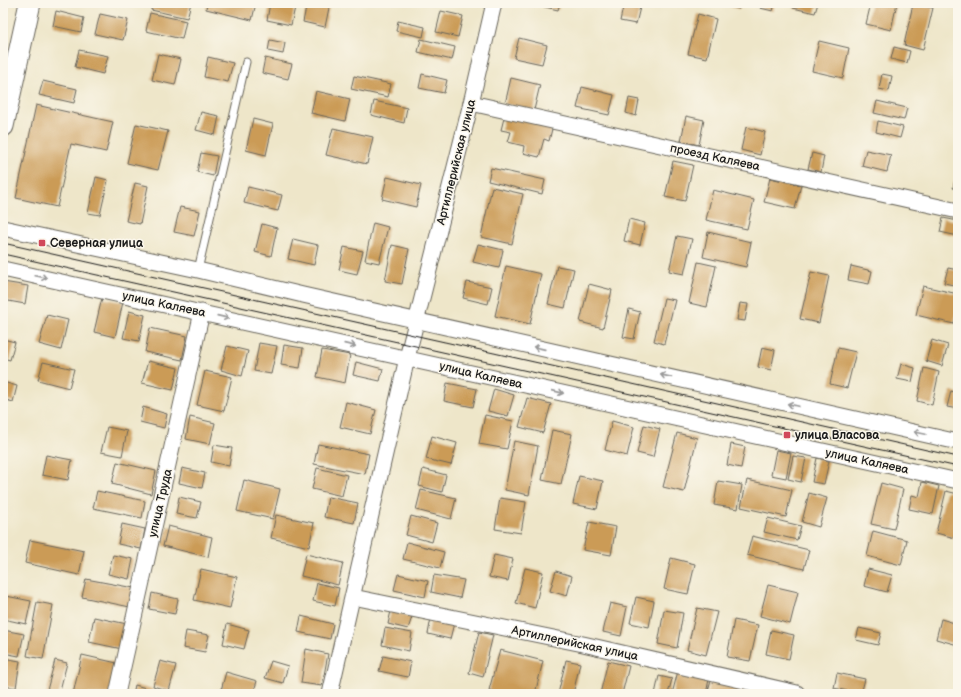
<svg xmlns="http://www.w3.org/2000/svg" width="961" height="697" viewBox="0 0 961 697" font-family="'Balsamiq Sans',sans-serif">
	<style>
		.building { fill: #cb9b57 }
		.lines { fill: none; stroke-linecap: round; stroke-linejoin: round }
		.lane-casing { stroke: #666359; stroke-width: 9 }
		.street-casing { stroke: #666359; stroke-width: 17 }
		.secondary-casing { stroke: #666359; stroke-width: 23 }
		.lane { stroke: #fff; stroke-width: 7 }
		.street { stroke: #fff; stroke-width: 15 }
		.secondary { stroke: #fff; stroke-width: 21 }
		.tram { stroke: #1c1c1c; stroke-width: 1 }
		.oneway { stroke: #999 }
		.poi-dot { fill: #d1495b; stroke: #fbf7ec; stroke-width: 1.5 }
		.labels { text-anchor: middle; stroke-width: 3; stroke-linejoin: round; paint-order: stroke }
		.street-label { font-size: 12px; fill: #1c1c1c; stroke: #fbf7ec }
		.poi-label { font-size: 12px; font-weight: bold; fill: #1c1c1c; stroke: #fbf7ec; text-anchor: start }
	</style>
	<rect width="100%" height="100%" fill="#fbf7ec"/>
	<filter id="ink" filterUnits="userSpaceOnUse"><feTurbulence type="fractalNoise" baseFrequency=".025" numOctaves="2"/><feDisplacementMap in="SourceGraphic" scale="8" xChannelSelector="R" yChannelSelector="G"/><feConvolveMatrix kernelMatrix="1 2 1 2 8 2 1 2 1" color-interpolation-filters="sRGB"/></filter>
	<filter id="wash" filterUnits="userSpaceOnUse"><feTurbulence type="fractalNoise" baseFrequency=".012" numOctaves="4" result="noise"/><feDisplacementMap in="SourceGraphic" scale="16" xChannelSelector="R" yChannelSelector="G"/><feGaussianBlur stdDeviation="0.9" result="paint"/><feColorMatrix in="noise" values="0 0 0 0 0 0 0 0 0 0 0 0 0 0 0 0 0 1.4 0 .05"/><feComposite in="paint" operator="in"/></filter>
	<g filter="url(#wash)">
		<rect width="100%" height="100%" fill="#eee6c9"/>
		<g id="blocks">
			<g class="building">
				<polygon points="152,3 191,3 187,18 151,10"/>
				<polygon points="207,3 256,3 252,20 206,9"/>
				<polygon points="270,3 296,3 291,25 267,20"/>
				<polygon points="307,3 330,3 325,27 303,22"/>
				<polygon points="528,3 560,3 558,10"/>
				<polygon points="624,3 641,3 636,24 620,21"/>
				<polygon points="724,3 741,3 739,9 724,5"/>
				<polygon points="761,3 775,3 773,11 760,8"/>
				<polygon points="795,3 818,3 815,13 793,8"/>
				<polygon points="871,3 897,3 891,30 866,24"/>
				<polygon points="913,4 933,8 923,50 904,45"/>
				<polygon points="56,11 84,18 81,32 53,26"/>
				<polygon points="441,11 463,16 458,37 436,32"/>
				<polygon points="150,13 186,21 182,39 146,31"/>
				<polygon points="100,14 128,20 123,40 95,34"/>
				<polygon points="698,14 716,19 707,58 688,54"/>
				<polygon points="398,21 425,27 423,37 396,31"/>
				<polygon points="519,38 547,45 542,64 514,58"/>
				<polygon points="421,39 455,47 452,60 418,52"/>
				<polygon points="270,40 285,43 283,54 268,51"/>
				<polygon points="819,41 849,48 843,78 812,71"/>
				<polygon points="894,47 910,51 907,63 891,59"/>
				<polygon points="79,50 108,56 103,74 75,67"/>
				<polygon points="158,54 181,59 175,85 152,80"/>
				<polygon points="208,57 233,63 228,82 204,77"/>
				<polygon points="265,58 292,64 288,79 262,73"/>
				<polygon points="422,74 447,80 444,93 419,88"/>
				<polygon points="882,74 892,76 889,91 879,89"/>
				<polygon points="354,76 391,84 388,97 351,89"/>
				<polygon points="511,78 540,85 534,110 505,104"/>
				<polygon points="43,81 77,89 74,103 39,95"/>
				<polygon points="582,87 614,95 609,115 577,108"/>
				<polygon points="316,91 350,99 345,121 311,113"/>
				<polygon points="629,98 639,100 636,116 626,113"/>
				<polygon points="374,101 407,108 404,123 371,115"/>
				<polygon points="877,101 907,108 904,120 874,113"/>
				<polygon points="36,105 113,122 106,152 71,144 57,207 16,198"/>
				<polygon points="201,112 219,116 215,135 196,130"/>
				<polygon points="505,114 553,125 549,141 544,139 539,157 523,153 524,146 508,142 511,132 501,130"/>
				<polygon points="686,116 704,120 699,145 681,141"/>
				<polygon points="253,119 273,124 266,155 246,150"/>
				<polygon points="878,121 903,127 900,138 876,132"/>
				<polygon points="136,124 168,131 158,170 127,163"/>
				<polygon points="746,127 765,132 760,155 741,150"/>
				<polygon points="333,128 373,137 367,164 326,155"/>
				<polygon points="866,150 891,155 887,172 862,166"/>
				<polygon points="201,153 217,156 213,176 197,172"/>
				<polygon points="812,153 824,156 821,172 808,169"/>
				<polygon points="673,161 693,165 685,201 665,197"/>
				<polygon points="491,168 545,180 542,194 488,181"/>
				<polygon points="957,171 958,171 958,189 953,188"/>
				<polygon points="96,177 108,180 100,215 88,213"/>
				<polygon points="387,177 421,185 416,207 382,199"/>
				<polygon points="770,178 801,185 795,209 764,202"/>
				<polygon points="135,183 148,186 140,224 126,221"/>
				<polygon points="248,187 282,195 278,211 244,203"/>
				<polygon points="492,187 523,194 512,244 481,237"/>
				<polygon points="713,190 754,200 747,229 706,220"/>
				<polygon points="180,207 200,211 194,236 174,232"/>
				<polygon points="943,218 958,221 958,236 940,232"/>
				<polygon points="629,219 645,223 640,245 624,241"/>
				<polygon points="373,223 388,227 379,263 365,260"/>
				<polygon points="262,224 277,228 271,256 255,252"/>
				<polygon points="708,232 751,242 746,267 703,257"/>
				<polygon points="677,236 692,239 684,274 669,271"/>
				<polygon points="293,239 318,245 314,265 288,259"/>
				<polygon points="478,244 503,250 499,268 473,262"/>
				<polygon points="392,245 409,249 402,284 385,281"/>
				<polygon points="344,247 363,251 357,274 339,270"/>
				<polygon points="698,262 716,266 707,307 689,303"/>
				<polygon points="506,266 541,274 530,324 495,316"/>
				<polygon points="557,266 574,269 565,308 548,304"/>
				<polygon points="851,266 872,271 869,284 848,280"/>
				<polygon points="948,268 958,270 958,286 944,283"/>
				<polygon points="811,272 829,276 819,323 800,319"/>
				<polygon points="3,282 28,286 25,304 3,300"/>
				<polygon points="467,282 492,287 488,304 463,298"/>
				<polygon points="589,284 612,290 603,328 580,322"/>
				<polygon points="923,286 958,294 958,308 954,324 916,315"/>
				<polygon points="102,298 123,302 115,337 94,332"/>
				<polygon points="664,298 675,300 664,344 654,341"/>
				<polygon points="740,303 748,304 745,321 737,320"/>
				<polygon points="629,309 640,312 634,339 623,337"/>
				<polygon points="129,311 145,315 139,341 123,338"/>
				<polygon points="47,315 68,320 61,350 39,344"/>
				<polygon points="150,328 187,336 182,360 145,352"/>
				<polygon points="3,339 15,342 10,360 3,358"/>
				<polygon points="932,340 948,345 942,366 926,361"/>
				<polygon points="259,343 277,346 271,374 254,371"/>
				<polygon points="284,345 303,348 300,368 281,365"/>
				<polygon points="227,346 248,351 242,376 221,370"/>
				<polygon points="762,347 775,350 771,370 758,367"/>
				<polygon points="838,348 856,352 847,388 830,384"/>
				<polygon points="322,350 350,355 345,383 317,377"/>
				<polygon points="148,361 178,368 173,390 142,383"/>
				<polygon points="43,362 74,369 69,388 38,380"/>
				<polygon points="356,362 383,369 380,381 353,375"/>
				<polygon points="901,364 915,368 912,382 897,379"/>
				<polygon points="924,368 939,372 932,405 917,401"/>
				<polygon points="205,371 232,377 224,411 197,405"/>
				<polygon points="3,382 17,386 13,402 3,399"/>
				<polygon points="447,383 477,389 473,407 444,401"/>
				<polygon points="494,389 514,395 508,416 488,411"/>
				<polygon points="951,391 958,393 958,409 947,407"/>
				<polygon points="527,398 551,404 543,433 519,427"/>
				<polygon points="346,402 376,410 370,434 340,427"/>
				<polygon points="143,407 167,414 164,428 140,422"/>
				<polygon points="485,415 513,421 507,449 479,444"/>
				<polygon points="190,417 215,423 210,444 186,439"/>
				<polygon points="612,421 634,427 627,456 605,450"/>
				<polygon points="644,425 660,429 653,457 637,453"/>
				<polygon points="107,427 127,431 122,456 101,452"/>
				<polygon points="552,430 572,434 561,484 542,480"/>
				<polygon points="677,433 697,438 684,492 663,487"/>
				<polygon points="432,436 457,443 451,465 426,459"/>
				<polygon points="514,441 538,446 529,495 505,490"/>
				<polygon points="318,444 369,454 365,474 314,464"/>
				<polygon points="731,444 745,447 741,468 727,465"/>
				<polygon points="214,445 232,448 229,466 211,462"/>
				<polygon points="776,450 791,453 786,478 771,475"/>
				<polygon points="46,455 72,460 68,480 42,475"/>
				<polygon points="793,456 806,458 801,482 788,479"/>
				<polygon points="817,458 829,461 824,484 812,482"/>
				<polygon points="117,462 156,471 151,494 112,484"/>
				<polygon points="182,468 205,473 202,488 179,483"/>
				<polygon points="317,468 347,475 342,496 312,489"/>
				<polygon points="423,469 446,475 442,492 419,486"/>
				<polygon points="579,476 603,481 597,509 573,504"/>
				<polygon points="244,480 280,489 273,519 237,511"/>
				<polygon points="747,480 792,490 786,517 741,507"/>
				<polygon points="718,481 742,485 738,509 714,505"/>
				<polygon points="922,482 939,486 933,514 909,509 912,495 919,497"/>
				<polygon points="881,483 903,489 894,529 871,524"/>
				<polygon points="421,490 456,498 451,519 416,510"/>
				<polygon points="97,491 145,501 142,518 93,508"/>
				<polygon points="946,491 958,494 958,526 955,538 936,533"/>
				<polygon points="809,493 827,498 819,527 802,522"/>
				<polygon points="179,497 201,502 197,518 176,514"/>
				<polygon points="328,497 358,503 354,523 324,517"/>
				<polygon points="500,498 526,502 521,533 495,529"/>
				<polygon points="276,515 314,523 309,547 271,538"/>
				<polygon points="411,516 437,523 432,542 406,535"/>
				<polygon points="768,518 801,526 797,540 764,532"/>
				<polygon points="589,522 616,527 611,555 583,550"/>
				<polygon points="122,524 145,529 141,549 118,544"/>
				<polygon points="168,526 212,537 208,557 163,546"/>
				<polygon points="873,531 907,540 901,565 867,556"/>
				<polygon points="752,536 809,550 804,569 747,555"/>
				<polygon points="30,540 84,551 79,575 25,563"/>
				<polygon points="407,542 444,552 440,568 403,559"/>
				<polygon points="306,554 343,563 338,585 301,576"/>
				<polygon points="113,555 133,559 129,579 108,574"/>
				<polygon points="494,555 513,559 508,581 489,577"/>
				<polygon points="671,558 695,564 688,594 664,589"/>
				<polygon points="525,568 543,572 535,608 516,603"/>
				<polygon points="201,569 237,577 230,608 194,600"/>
				<polygon points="868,569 892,575 887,592 864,586"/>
				<polygon points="556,571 572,576 567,596 550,591"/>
				<polygon points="398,574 428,581 425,597 394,590"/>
				<polygon points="434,575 464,580 460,598 431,592"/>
				<polygon points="86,579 134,588 130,607 82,597"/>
				<polygon points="317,583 339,588 335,606 313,601"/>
				<polygon points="768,585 798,592 790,624 760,616"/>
				<polygon points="152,593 178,599 175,614 149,609"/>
				<polygon points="6,596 31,601 26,624 3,619 3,608"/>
				<polygon points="636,597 654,601 649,627 630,623"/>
				<polygon points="37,602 53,605 43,659 27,656"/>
				<polygon points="610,603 627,607 621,636 603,632"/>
				<polygon points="697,608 717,612 706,655 687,650"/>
				<polygon points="664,610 683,613 677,648 658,644"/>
				<polygon points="391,611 412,617 408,629 388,624"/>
				<polygon points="301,616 333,624 330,639 298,632"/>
				<polygon points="94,617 127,624 122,649 89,642"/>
				<polygon points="431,618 454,623 450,639 428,634"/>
				<polygon points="941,619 958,624 958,645 936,639"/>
				<polygon points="734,620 758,625 750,661 727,657"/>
				<polygon points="227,624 249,630 244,649 223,644"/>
				<polygon points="385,628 412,633 409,651 382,645"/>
				<polygon points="859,628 881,633 878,645 856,640"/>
				<polygon points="3,630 24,634 19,656 3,653"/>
				<polygon points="771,630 794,635 789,659 766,654"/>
				<polygon points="186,631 209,635 205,652 183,648"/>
				<polygon points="479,632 493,635 483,677 469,673"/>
				<polygon points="306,649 328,654 322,686 301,683"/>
				<polygon points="500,650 543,661 535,694 505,694 489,690"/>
				<polygon points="82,655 117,663 110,694 73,694"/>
				<polygon points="383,656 411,662 408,677 379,671"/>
				<polygon points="3,658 20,661 16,688 3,686"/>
				<polygon points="55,660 67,663 59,694 46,694"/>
				<polygon points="566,660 580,663 573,694 558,694"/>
				<polygon points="160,661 176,665 169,691 153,686"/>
				<polygon points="271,661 288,666 283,683 265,678"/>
				<polygon points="608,661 629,666 622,694 600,694"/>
				<polygon points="678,671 709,679 706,694 672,694"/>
				<polygon points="226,672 257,681 253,694 220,694"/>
				<polygon points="837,673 865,679 861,694 834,688"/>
				<polygon points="659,676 672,679 668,694 655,694"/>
				<polygon points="711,680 748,688 747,694 707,694"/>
				<polygon points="135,685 153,690 152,694 133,694"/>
			</g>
		</g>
	</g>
	<g filter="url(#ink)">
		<use href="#blocks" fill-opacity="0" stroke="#666359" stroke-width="1"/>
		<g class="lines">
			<g class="lane-casing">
				<polyline id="lane" points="198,270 246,62"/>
			</g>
			<g class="street-casing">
				<g id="street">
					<polyline points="471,103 958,211"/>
					<polyline points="3,228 198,270 303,295 958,442"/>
					<polyline points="3,269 958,481"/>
					<polyline points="353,597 583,644 797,693"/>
					<polyline points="117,694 202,312"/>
					<polyline points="330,694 407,358 471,103 494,3"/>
				</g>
			</g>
			<g class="secondary-casing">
				<polyline id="secondary" points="3,126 30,3"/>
			</g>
			<use href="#lane" class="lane"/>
			<use href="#street" class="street"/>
			<use href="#secondary" class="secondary"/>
			<g class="tram">
				<polyline points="3,243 958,457"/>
				<polyline points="3,254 958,467"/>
			</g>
		</g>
		<defs><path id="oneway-shaft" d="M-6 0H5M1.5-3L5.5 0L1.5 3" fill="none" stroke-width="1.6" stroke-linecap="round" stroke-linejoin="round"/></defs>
		<g class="oneway">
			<use href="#oneway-shaft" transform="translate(41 277) rotate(12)"/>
			<use href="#oneway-shaft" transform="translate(223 317) rotate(13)"/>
			<use href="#oneway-shaft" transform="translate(350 345) rotate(13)"/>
			<use href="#oneway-shaft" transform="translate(539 348) rotate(-167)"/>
			<use href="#oneway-shaft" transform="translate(666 376) rotate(-167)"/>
			<use href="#oneway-shaft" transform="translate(558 392) rotate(13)"/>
			<use href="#oneway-shaft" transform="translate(793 405) rotate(-167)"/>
			<use href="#oneway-shaft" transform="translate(920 433) rotate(-168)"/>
		</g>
	</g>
	<g class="poi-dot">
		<rect x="38" y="239" width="8" height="8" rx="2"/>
		<rect x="783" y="431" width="8" height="8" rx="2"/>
	</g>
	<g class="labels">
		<g class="street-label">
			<text transform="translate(715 157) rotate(12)" y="4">проезд Каляева</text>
			<text transform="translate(456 162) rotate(-76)" y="4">Артиллерийская улица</text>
			<text transform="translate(164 304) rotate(12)" y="4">улица Каляева</text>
			<text transform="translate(481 375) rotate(13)" y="4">улица Каляева</text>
			<text transform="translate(867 461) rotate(12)" y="4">улица Каляева</text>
			<text transform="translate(160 503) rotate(-77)" y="4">улица Труда</text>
			<text transform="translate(575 643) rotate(12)" y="4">Артиллерийская улица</text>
		</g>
		<g class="poi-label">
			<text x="50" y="247">Северная улица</text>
			<text x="795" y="439">улица Власова</text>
		</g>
	</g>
	<rect width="961" height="697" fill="none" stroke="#fbf7ec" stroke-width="16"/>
</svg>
